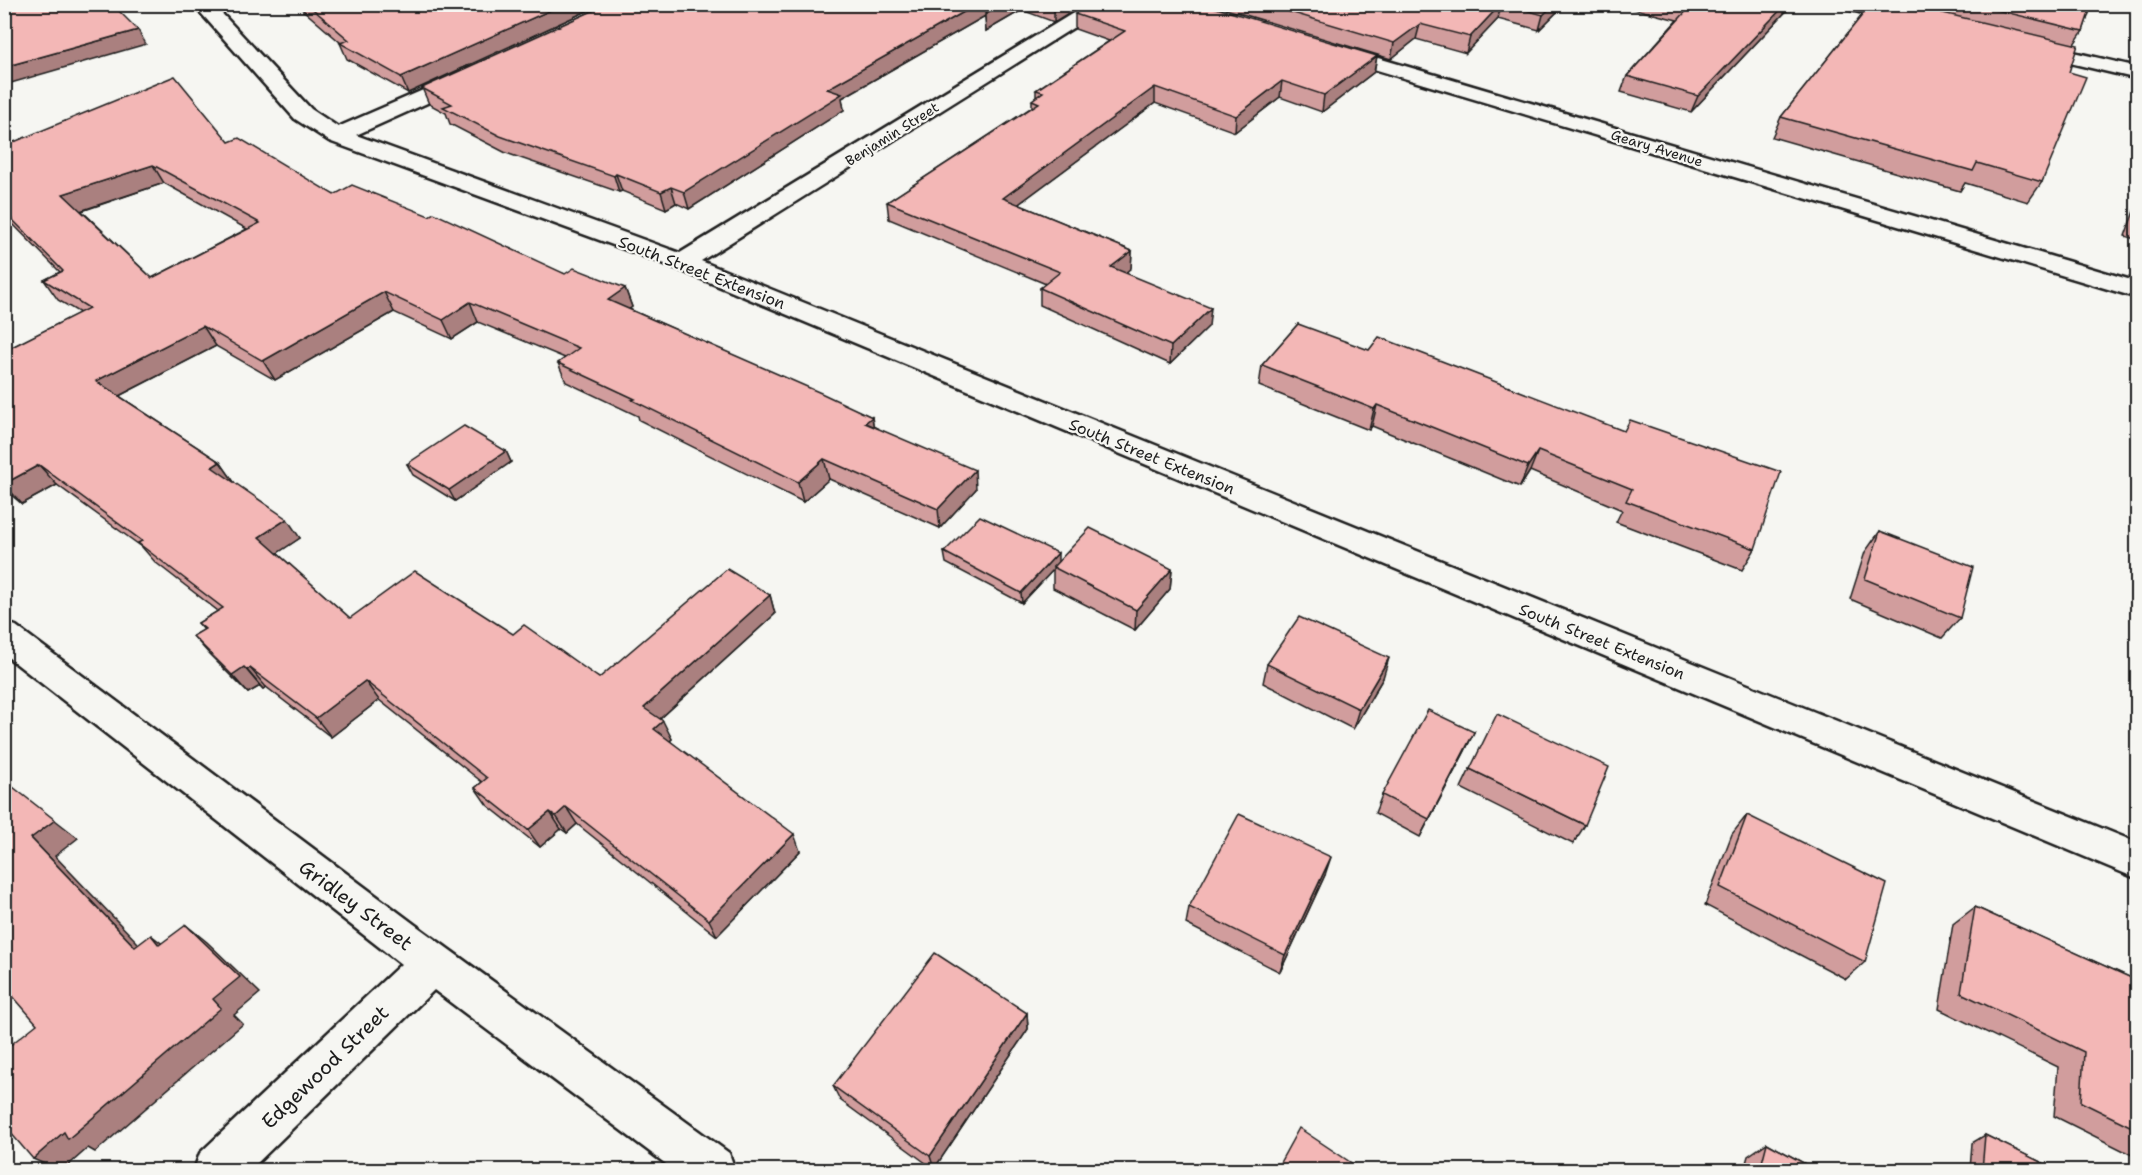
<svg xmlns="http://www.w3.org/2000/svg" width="2142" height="1175" viewBox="0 0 2142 1175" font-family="'Shantell Sans',sans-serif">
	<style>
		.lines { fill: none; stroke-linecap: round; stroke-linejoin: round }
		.minor-casing { stroke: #1c1c1c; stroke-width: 5 }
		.minor { fill: #f6f6f2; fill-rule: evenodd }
		.wall { fill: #d19d9d; stroke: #1c1c1c; stroke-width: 1.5; fill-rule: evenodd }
		.shaded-wall { fill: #aa807f; stroke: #1c1c1c; stroke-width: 1.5 }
		.building { fill: #f3b7b6; stroke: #1c1c1c; stroke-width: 1.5; fill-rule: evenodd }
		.labels { text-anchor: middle; stroke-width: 4.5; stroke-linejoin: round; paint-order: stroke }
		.far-street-label { font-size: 14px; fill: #1c1c1c; stroke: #f6f6f2 }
		.street-label { font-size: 16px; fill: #1c1c1c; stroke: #f6f6f2 }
		.near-street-label { font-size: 20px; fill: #1c1c1c; stroke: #f6f6f2 }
	</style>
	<rect width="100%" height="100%" fill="#f6f6f2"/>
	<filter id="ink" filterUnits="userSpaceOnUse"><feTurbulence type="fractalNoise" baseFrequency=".0167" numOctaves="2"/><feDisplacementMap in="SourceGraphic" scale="12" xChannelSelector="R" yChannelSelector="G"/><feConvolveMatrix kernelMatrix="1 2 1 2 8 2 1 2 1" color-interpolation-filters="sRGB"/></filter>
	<g filter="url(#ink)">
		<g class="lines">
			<g class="minor-casing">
				<g id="minor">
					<polygon points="193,4 213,4 311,109 338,127 460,74 474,74 477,78 474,82 356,135 680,253 1088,4 1111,4 701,261 2138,843 2138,879 673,267 329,141 295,119"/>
					<polygon points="1841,4 1876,4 1919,15 1922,19 1912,25 1843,8"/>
					<polygon points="2030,42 2138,67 2138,79 2023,52 2020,48 2023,44"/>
					<polygon points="1334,45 2138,282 2138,298 1327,55 1324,51 1327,47"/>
					<polygon points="4,622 16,626 414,924 729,1153 735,1170 674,1170 434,990 250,1170 194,1170 200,1153 401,964 4,654"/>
				</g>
			</g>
			<use href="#minor" class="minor"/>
		</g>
		<g class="wall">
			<polygon points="296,4 602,4 408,93 347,59 340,43 341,43"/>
			<polygon points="608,4 1083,4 1054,22 1022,10 986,31 985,16 842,98 844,110 689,209 676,203 666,209 622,191 619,192 506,153 450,124 446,113 429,104 422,88"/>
			<polygon points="1209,4 1565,4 1539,30 1498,19 1466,53 1416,39 1391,59"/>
			<polygon points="1615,4 1793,4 1691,112 1621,92 1627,76 1677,20"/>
			<polygon points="1871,4 2092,4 2083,31 2074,44 2069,72 2042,182 2028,202 1965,183 1960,191 1772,137 1781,117"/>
			<polygon points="2108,4 2138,4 2138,11"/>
			<polygon points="1075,14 1377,56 1374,72 1322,112 1280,97 1235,132 1155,103 1018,204 1132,251 1131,268 1125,273 1209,326 1170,364 1040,305 1040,288 1046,284 889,219 887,202 1032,107 1032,100 1036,97 1036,90 1109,41 1075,29"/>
			<path d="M229 142 334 195 565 274 625 288 632 307 629 309 872 417 873 426 976 489 940 528 829 479 803 502 639 420 638 416 566 382 558 363 565 358 478 322 452 339 394 312 275 380 216 346 119 396 220 462 234 482H233L300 538 277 553 350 618 513 634 599 678 770 595 775 614 660 719 672 739 670 741 800 851 717 936 577 824 567 833 561 829 540 847 487 805 475 788 482 782 379 700 331 737 266 687 263 689 260 686 248 693 210 655 193 636 204 630 198 623 218 611 155 562 142 547 57 485 22 504 4 489V351L80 313 58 300 44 280 60 272 4 215V146ZM164 183 247 229 152 278 82 211Z"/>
			<polygon points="2138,200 2138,240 2125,236"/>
			<polygon points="1298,324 1755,549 1742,570 1616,522 1622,510 1530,471 1520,487 1372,426 1369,430 1259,386 1262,365"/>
			<polygon points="506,451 511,462 455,501 413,475 407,464"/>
			<polygon points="1880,531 1960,618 1942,638 1850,599 1865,552"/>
			<polygon points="944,552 1058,562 1172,569 1170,589 1135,630 1053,588 1053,570 1022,603 946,563"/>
			<polygon points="1267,664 1383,678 1353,729 1263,683"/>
			<polygon points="1474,732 1465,751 1420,837 1375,813 1382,795"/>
			<polygon points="1470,769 1585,825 1573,844 1461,788"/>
			<polygon points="1747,815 1865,962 1846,979 1705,905 1732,834"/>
			<polygon points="1325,875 1280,972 1186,924 1189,907"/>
			<polygon points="1975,907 2138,981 2138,1158 2054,1116 2058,1067 1939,1009 1953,924"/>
			<polygon points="1027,1013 1028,1029 934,1169 840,1100 833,1086"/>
			<polygon points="1985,1135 2057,1170 1970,1170 1972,1143"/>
			<polygon points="1767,1143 1816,1170 1744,1170 1748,1156"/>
		</g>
		<g class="shaded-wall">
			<polygon points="564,4 602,4 408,93 401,77"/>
			<polygon points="978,4 1021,4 1022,10 986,31 985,16 842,98 844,110 689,209 684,192 827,89"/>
			<polygon points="1057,4 1083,4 1054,22 1054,6"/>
			<polygon points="1501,4 1498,19 1466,53 1470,37"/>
			<polygon points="1554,4 1565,4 1539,30 1543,15"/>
			<polygon points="1786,4 1793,4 1691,112 1698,96"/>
			<polygon points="1420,24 1416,39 1391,59 1394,43"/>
			<polygon points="138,30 146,44 4,85 4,67"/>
			<polygon points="1377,56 1374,72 1322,112 1324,95"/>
			<polygon points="1282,81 1280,97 1235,132 1236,116"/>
			<polygon points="1155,87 1155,103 1004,215 1003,198"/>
			<polygon points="153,165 164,183 77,212 63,194"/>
			<polygon points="616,174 622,191 619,192 614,176"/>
			<polygon points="671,187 676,203 666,209 661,192"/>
			<polygon points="1132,251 1131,268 1111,285 1111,267"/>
			<polygon points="625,288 632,307 615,320 608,300"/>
			<polygon points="384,292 394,312 275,380 263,361"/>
			<polygon points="470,302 478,322 452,339 443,320"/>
			<polygon points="1211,308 1209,326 1170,364 1171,346"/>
			<polygon points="203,326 216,346 111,400 96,381"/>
			<polygon points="1377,405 1372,426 1369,430 1374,409"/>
			<polygon points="872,417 875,437 865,423"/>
			<polygon points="506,451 511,462 455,501 449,490"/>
			<polygon points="1538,451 1530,471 1520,487 1528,466"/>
			<polygon points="824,459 829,479 803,502 798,482"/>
			<polygon points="220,462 234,482 226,487 212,467"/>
			<polygon points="39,465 57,485 22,504 4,484"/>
			<polygon points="975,470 976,489 940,528 938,509"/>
			<polygon points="287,519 300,538 273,556 259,537"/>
			<polygon points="1058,553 1058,564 1053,567 1053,570 1022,603 1021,593"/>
			<polygon points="1172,569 1170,589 1135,630 1136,610"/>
			<polygon points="770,595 775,614 652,726 644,708"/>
			<polygon points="1389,658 1383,678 1353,729 1359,709"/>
			<polygon points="244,667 260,686 248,693 232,675"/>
			<polygon points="250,668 266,687 263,689 247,670"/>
			<polygon points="365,681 379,700 331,737 316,718"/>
			<polygon points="663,721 672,739 663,747 654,729"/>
			<polygon points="1474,732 1465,751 1420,837 1429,819"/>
			<polygon points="566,807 577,824 567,833 556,816"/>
			<polygon points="550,812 561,829 540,847 528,830"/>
			<polygon points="55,820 78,838 55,856 158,964 135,947 31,838"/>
			<polygon points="794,834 800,851 717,936 709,920"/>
			<polygon points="1331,857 1325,875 1280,972 1285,955"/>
			<polygon points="186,925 207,942 260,993 234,1015 243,1024 95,1152 88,1148 63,1170 58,1170 33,1159 213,999"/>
			<polygon points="151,935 173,952 159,945"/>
			<polygon points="1027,1013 1028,1029 934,1169 930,1156"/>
		</g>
		<g class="building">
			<polygon points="4,4 112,4 138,30 4,67"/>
			<polygon points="307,4 564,4 401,77 340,43 349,40"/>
			<polygon points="608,4 978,4 827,89 842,94 684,192 671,187 661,192 616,174 614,176 500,136 443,107 452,104 422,88"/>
			<polygon points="986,4 1004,4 985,15"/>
			<polygon points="1090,4 1203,4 1377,56 1324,95 1282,81 1236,116 1155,87 1003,198 1132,251 1111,267 1211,308 1171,346 1040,288 1060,272 887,202 1039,103 1032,100 1043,92 1036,90 1125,31 1075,14"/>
			<polygon points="1263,4 1501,4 1470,37 1420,24 1394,43"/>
			<polygon points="1505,4 1554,4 1543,15"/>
			<polygon points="1681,4 1786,4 1698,96 1627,76 1690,7"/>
			<polygon points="1871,4 1905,4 2078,45 2069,72 2086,77 2042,182 1977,163 1973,171 1781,117"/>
			<polygon points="1972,4 2092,4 2083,31"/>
			<path d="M175 76 229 142 239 138 334 195 352 185 429 216 434 213 565 274 574 268 625 288 608 300 821 393 872 417 865 423 975 470 938 509 824 459 798 482 632 400 635 399 558 363 579 348 470 302 443 320 384 292 263 361 203 326 96 381 220 462 212 467 287 519 259 537 350 618 415 571 513 634 524 625 599 678 727 569 770 595 644 708 663 721 654 729 794 834 709 920 566 807 556 816 550 812 528 830 475 788 487 778 365 681 316 718 250 668 247 670 244 667 232 675 193 636 205 629 198 623 223 608 138 543 142 541 39 465 4 484V351L89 308 44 280 63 271 4 211V146ZM153 165 260 223 152 278 63 194Z"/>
			<polygon points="1298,324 1369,350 1379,337 1624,431 1630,420 1781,472 1755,549 1626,501 1632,489 1538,451 1528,466 1377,405 1374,409 1262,365"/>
			<polygon points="464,426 506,451 449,490 407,464"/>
			<polygon points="980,516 1058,553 1021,593 944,552"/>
			<polygon points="1090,528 1172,569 1136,610 1053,567"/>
			<polygon points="1880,531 1973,567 1960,618 1865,579"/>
			<polygon points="1299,617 1389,658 1359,709 1267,664"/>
			<polygon points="1428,710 1474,732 1429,819 1382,795"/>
			<polygon points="1497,714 1609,767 1585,825 1470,769"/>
			<polygon points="4,780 55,820 31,838 135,947 151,935 159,945 186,925 240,977 213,999 221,1008 68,1139 64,1132 33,1159 4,1125 4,1083 11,1077 4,1069 4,1050 37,1024 4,986"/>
			<polygon points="1239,814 1331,857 1285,955 1189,907"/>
			<polygon points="1747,815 1887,884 1865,962 1720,887"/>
			<polygon points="1975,907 2138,981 2138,1130 2081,1102 2084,1052 1961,993"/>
			<polygon points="935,953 1027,1013 930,1156 833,1086"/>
			<polygon points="1299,1128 1362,1170 1276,1170"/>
			<polygon points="1985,1135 2057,1170 1982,1170"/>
			<polygon points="1767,1143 1816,1170 1760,1170"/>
		</g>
	</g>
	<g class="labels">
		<g class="far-street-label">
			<text transform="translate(892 134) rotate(-32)" y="5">Benjamin Street</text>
			<text transform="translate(1657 148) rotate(17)" y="5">Geary Avenue</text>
		</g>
		<g class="street-label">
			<text transform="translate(702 272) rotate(21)" y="6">South Street Extension</text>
			<text transform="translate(1152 456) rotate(22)" y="6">South Street Extension</text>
			<text transform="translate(1602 641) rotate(22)" y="6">South Street Extension</text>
		</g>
		<g class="near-street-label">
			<text transform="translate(356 905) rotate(37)" y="7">Gridley Street</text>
			<text transform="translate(325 1067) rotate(-44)" y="7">Edgewood Street</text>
		</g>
	</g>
	<rect width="2142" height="1175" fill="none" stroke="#f6f6f2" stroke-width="24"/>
	<rect x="12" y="12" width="2118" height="1151" fill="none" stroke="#1c1c1c" stroke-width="2" filter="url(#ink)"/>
</svg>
